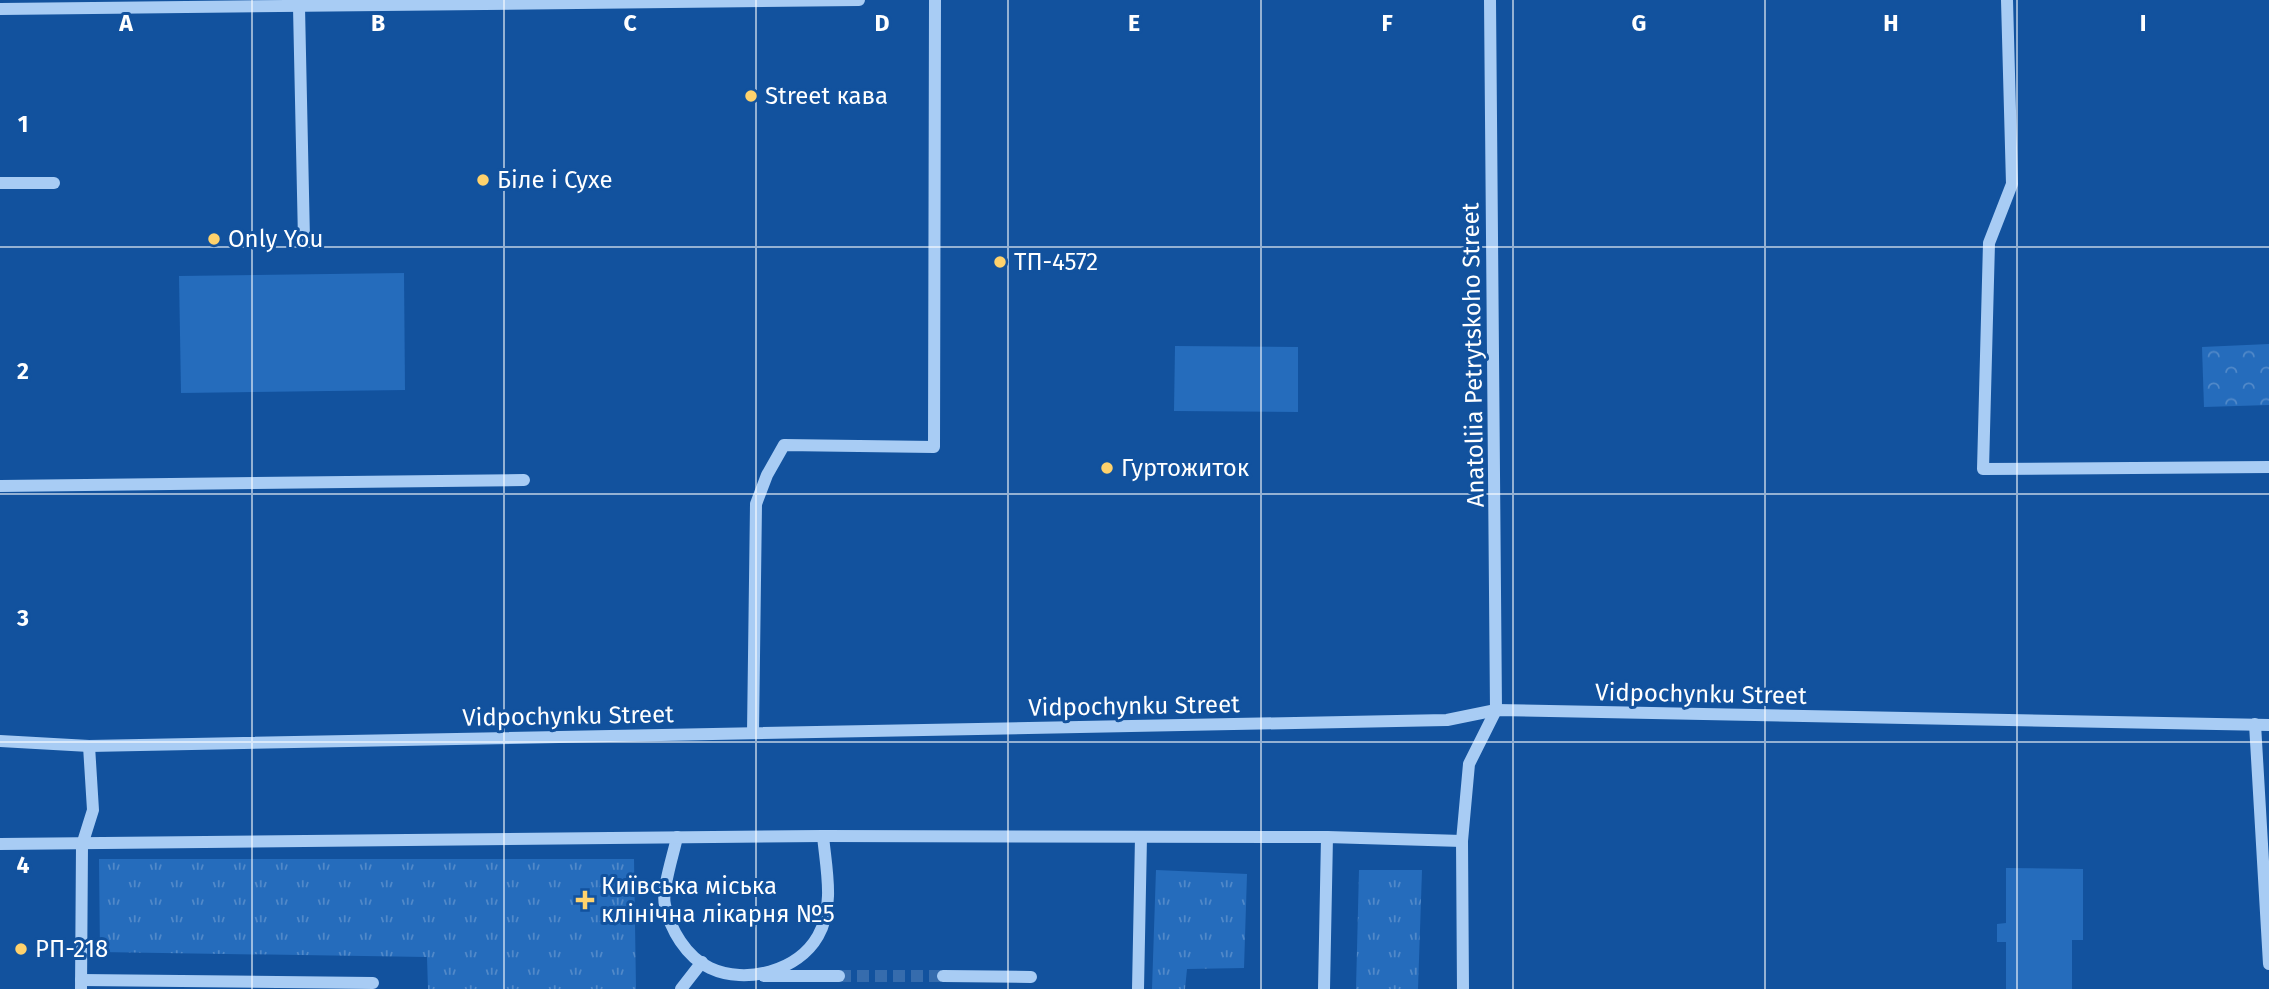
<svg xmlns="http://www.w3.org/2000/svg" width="2269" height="989" viewBox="0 0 2269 989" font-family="'Fira Sans',sans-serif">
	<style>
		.grass { fill: url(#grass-tufts) }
		.park { fill: url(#park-crowns) }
		.pitch { fill: #256cbc }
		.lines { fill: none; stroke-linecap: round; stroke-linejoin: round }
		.minor-tunnel { stroke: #366cad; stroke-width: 12; stroke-dasharray: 12 6; stroke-linecap: butt }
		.minor { stroke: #a8ccf4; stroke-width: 12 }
		.grid { fill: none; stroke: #fff; stroke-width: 2; stroke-opacity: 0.55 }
		.poi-dot { fill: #ffd26c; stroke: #12529e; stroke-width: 2.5 }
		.labels { text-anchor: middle; stroke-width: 6; stroke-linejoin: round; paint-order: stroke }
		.poi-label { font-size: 24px; fill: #fff; stroke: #12529e; text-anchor: start }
		.street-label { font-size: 24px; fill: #fff; stroke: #12529e }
		.grid-label { font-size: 23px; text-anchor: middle; font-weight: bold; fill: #fff; stroke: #12529e; stroke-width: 6; stroke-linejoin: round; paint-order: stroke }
	</style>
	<defs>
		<pattern id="grass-tufts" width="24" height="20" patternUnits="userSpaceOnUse" patternTransform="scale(1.75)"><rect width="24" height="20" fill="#256cbc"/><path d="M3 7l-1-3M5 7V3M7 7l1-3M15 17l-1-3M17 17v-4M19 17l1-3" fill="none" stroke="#5189c9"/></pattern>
		<pattern id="park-crowns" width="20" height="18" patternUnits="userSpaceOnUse" patternTransform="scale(1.75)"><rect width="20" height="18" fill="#256cbc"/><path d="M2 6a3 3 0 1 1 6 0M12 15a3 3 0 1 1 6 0" fill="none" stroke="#5189c9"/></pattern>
	</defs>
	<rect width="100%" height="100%" fill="#12529e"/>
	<g class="grass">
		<polygon points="99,859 634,859 636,989 428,989 427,957 100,952"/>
		<polygon points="1156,870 1247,874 1244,968 1187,969 1185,989 1152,989"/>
		<polygon points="1359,870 1422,870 1418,989 1356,989"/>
	</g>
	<polygon class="park" points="2269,344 2269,405 2204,407 2202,347"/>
	<g class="pitch">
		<polygon points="404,273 405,390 181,393 179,276"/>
		<polygon points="1175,346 1298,347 1298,412 1174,411"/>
		<polygon points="2006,868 2083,869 2083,940 2072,940 2072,989 2006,989 2006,942 1997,942 1997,924 2006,923"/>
	</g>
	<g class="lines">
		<polyline class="minor-tunnel" points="839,976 943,976"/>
		<g class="minor">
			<polyline points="2007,0 2012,184 1989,243 1983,469 2269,467"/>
			<polyline points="299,7 304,240"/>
			<polyline points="0,9 859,0"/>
			<polyline points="0,183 54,183"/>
			<polyline points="0,486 524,480"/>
			<polyline points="2255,724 2269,964"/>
			<polyline points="753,733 756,504 767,475 784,445 934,447 935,0"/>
			<polyline points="0,741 89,746 1447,720 1496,710 2269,725"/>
			<path d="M677 837C674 853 661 891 665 905 670 929 686 957 710 968 746 985 798 971 818 936 835 906 826 868 823 836"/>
			<polyline points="0,844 823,836 1327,837"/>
			<polyline points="764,976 839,976"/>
			<polyline points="943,976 1031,977"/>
			<polyline points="81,980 373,983"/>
			<polyline points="81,989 82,845 93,810 89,746"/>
			<polyline points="681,989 702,962"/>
			<polyline points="1138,989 1141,837"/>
			<polyline points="1324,989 1327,837 1462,841"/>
			<polyline points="1463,989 1462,841 1469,764 1496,710 1490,0"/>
		</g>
	</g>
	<path class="grid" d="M252 0V989M504 0V989M756 0V989M1008 0V989M1261 0V989M1513 0V989M1765 0V989M2017 0V989M0 247H2269M0 494H2269M0 742H2269"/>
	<g class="poi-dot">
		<circle cx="751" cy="96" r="7"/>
		<circle cx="483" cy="180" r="7"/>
		<circle cx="214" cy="239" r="7"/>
		<circle cx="1000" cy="262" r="7"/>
		<circle cx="1107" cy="468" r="7"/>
		<path d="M581.5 889.5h7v7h7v7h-7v7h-7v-7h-7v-7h7z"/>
		<circle cx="21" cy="949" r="7"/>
	</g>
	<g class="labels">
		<g class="poi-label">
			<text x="765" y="104">Street кава</text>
			<text x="497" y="188">Біле і Сухе</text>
			<text x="228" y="247">Only You</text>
			<text x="1014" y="270">ТП-4572</text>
			<text x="1121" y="476">Гуртожиток</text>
			<text x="601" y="894">Київська міська<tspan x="601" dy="28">клінічна лікарня №5</tspan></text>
			<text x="35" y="957">РП-218</text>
		</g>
		<g class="street-label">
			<text transform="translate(1473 355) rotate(-91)" y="8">Anatoliia Petrytskoho Street</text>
			<text transform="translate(1701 694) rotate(1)" y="8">Vidpochynku Street</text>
			<text transform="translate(1134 706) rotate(-1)" y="8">Vidpochynku Street</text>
			<text transform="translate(568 716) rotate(-1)" y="8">Vidpochynku Street</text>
		</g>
	</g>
	<g class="grid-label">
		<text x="126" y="31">A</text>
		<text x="378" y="31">B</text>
		<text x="630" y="31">C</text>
		<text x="882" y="31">D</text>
		<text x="1134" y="31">E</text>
		<text x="1387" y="31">F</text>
		<text x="1639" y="31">G</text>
		<text x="1891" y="31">H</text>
		<text x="2143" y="31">I</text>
		<text x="23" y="132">1</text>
		<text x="23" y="379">2</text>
		<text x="23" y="626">3</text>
		<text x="23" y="873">4</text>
	</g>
</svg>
